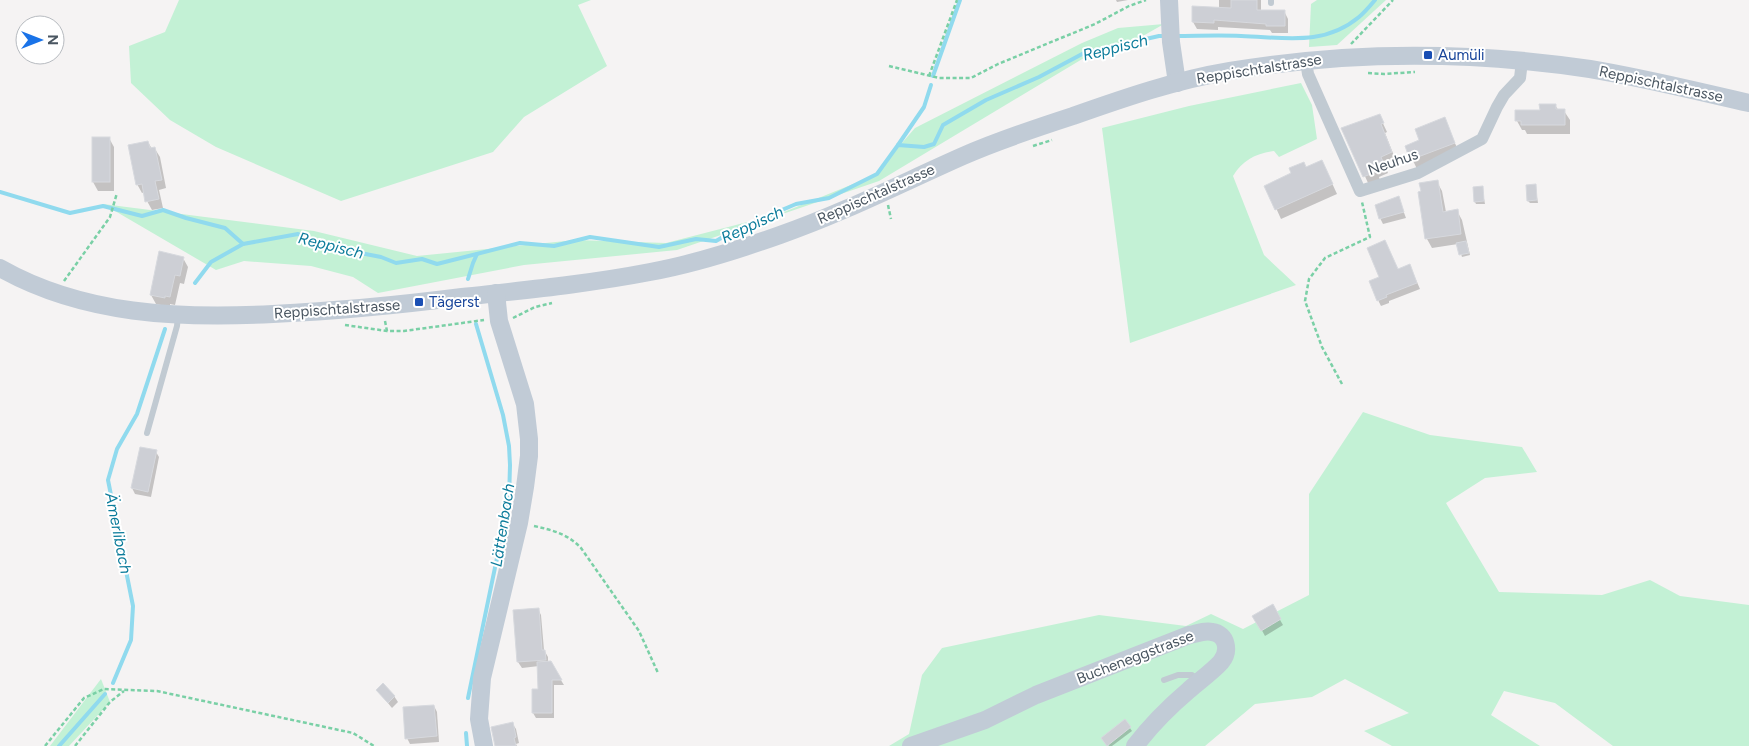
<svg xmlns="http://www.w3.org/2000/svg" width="1749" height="746" viewBox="0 0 1749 746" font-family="Figtree,sans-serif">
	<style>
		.green { fill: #c3f1d5 }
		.shadow { fill: #0003 }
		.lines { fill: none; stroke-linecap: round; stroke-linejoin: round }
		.stream { stroke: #90daee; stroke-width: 4 }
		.building { fill: #cdcfd5; stroke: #d7d9de }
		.path { stroke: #7ad0a6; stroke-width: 2.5; stroke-dasharray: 4 2.5; stroke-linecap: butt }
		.lane { stroke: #c1cad2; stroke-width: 6 }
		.street { stroke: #c1cad2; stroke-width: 12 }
		.secondary { stroke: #c1cbd6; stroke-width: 18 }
		.transit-dot { fill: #1a4fb4; stroke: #fff; stroke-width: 2 }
		.labels { text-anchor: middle; stroke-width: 4; stroke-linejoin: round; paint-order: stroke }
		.transit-label { font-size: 15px; fill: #164399; stroke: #fff; text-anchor: start }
		.street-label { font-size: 15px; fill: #4a5661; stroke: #fff }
		.water-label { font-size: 16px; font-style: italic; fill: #0c7c9b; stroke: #fff }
	</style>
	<rect width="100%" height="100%" fill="#f5f3f3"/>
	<g class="green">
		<polygon points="179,0 591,0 578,5 607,66 524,117 493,152 341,201 216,147 170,120 131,83 129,46 165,32"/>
		<polygon points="1317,0 1386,0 1337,45 1309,47 1311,4"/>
		<polygon points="1164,24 1127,45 1084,58 879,181 677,250 524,265 378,293 353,277 311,266 244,261 216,270 103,204 314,231 417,256 576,240 666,243 779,214 873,176 915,128 1082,43 1118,28"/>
		<path d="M1301 83 1312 105 1317 139 1279 157 1274 151C1255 154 1243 160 1233 176L1264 255 1296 285 1130 343 1102 128 1189 106Z"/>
		<polygon points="1363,412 1430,435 1522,447 1537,472 1485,478 1446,503 1499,592 1602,595 1650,580 1680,596 1749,605 1749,746 1613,746 1555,703 1504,691 1491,715 1540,746 1392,746 1364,731 1409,713 1345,679 1312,697 1255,704 1205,746 889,746 909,734 922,675 942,648 1099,615 1186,626 1211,614 1243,629 1309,595 1309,494"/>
		<polygon points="101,679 110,702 69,746 50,746"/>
	</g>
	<g class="shadow">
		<polygon points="1116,0 1128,0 1117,2"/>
		<polygon points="1219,0 1261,0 1261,11 1284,11 1288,19 1288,33 1272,33 1270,30 1218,27 1218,30 1197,29 1193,22 1219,9"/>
		<polygon points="1555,105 1559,111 1564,111 1570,120 1570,134 1527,134 1525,130 1522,130 1517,121"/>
		<polygon points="1379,115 1387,132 1385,133 1396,161 1385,166 1388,173 1379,177 1380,181 1369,185 1343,129"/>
		<polygon points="1444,119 1459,152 1417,169 1406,146 1420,141"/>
		<polygon points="109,138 114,147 114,191 98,191 93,182"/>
		<polygon points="148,142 152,149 155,149 160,157 166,188 159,190 163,208 152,210 147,201 145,192 142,193 137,184"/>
		<polygon points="1306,168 1326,170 1337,194 1281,219 1266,186"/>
		<polygon points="1437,182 1442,191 1446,212 1457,211 1462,220 1470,255 1462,257 1458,244 1432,248 1427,239 1419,193"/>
		<polygon points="1535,185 1538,203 1530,203 1528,201"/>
		<polygon points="1482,188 1485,204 1476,204 1475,202"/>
		<polygon points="1398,197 1406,218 1383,224 1380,218"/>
		<polygon points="183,258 188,267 184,284 180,283 175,305 170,304 170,307 156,304 151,295"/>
		<polygon points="1410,266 1420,289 1389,301 1389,303 1381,306 1378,300 1381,277"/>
		<polygon points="156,452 159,457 151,497 135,494 132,488"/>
		<polygon points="1272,606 1283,625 1265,636 1254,616"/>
		<polygon points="538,609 541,615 544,650 548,657 548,663 550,663 564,685 554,685 554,718 536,718 533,713 539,690 539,666 522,668 518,662"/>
		<polygon points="377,690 394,696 398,702 392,708"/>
		<polygon points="434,706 437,712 439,742 410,744 407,738"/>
		<polygon points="1125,721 1132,731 1112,746 1109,746 1103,738"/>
		<polygon points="512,723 516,729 519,743 516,744 517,746 497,746"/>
	</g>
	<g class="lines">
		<g class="stream">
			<path d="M1175 36C1197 36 1219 35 1241 36 1283 37 1323 47 1359 17 1365 12 1370 6 1375 0"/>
			<polyline points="933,76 960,0"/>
			<polyline points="898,145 924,107 931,85"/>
			<polyline points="0,192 70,213 103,206 142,216 163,210 186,218 225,228 243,244 298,234 329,247 381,257 396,263 422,259 437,264 520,243 554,246 590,237 659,247 696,239 716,241 735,230 796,204 829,198 877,174 898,145 924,147 934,144 943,125 986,100 1039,77 1084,53 1159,36 1166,36"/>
			<polyline points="468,279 473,263 477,254"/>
			<polyline points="195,283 211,262 243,244"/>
			<polyline points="113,683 131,640 133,606 108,480 117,449 137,414 165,329"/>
			<polyline points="468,698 509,500 510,465 509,446 503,415 476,324"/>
			<polyline points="466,733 467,746"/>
			<polyline points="59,746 105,694"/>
		</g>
	</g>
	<g class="building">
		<polygon points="1231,0 1257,0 1257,10 1285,10 1285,26 1266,26 1266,24 1214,20 1214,23 1192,22 1192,6 1231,8"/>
		<polygon points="1539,104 1556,104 1556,109 1565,109 1565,125 1521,125 1521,121 1515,121 1515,110 1540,110"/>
		<polygon points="1380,114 1384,123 1381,124 1392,152 1381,157 1384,164 1375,168 1376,172 1363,177 1341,128"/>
		<polygon points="1445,117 1455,143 1410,160 1405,146 1419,140 1415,129"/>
		<rect x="92" y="137" width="18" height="45"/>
		<polygon points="148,141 150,148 155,147 162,180 155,181 159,199 145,202 142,184 136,185 128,145"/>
		<polygon points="1322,160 1333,184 1275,210 1264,186 1291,173 1289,168 1304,162 1306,167"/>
		<polygon points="1438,180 1443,212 1458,209 1461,234 1425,239 1418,192 1421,191 1419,183"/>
		<polygon points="1536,184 1537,200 1527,201 1526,185"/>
		<polygon points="1483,186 1484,201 1474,202 1473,187"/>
		<polygon points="1399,196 1404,212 1379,219 1375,205"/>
		<polygon points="1385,240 1398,269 1410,264 1417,283 1386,295 1387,297 1377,301 1369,281 1379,277 1367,248"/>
		<polygon points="1466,241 1469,253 1459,255 1456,243"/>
		<polygon points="159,251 184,257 180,276 175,275 170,297 165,296 165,298 150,295"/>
		<polygon points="140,447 157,450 148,492 131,488"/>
		<polygon points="1273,604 1281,619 1261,631 1252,616"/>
		<polygon points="539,608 542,650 545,650 546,660 517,662 513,610"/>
		<polygon points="551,661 562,680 552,680 552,713 532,713 532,689 538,689 537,662"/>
		<polygon points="383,683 395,696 388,703 376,690"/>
		<polygon points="434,705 437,736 405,739 403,707"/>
		<polygon points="1125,719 1131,727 1107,746 1101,738"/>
		<polygon points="513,722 516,737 514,738 516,746 495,746 491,727"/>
	</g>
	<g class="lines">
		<g class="path">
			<polyline points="1351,44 1393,0"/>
			<polyline points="889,66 939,78 971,78 998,64 1095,24 1129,6 1146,0"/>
			<polyline points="1368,73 1384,74 1415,72"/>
			<polyline points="929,76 957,0"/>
			<polyline points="1033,146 1052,140"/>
			<polyline points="888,205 891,219"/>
			<polyline points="64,281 110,217 117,193"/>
			<polyline points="513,318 535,307 552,303"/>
			<polyline points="385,321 387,331"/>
			<polyline points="345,325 387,331 404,331 484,320"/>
			<polyline points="1342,384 1322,347 1305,301 1309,279 1325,258 1370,237 1362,202"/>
			<path d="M534 526C552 530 568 534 581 548L639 631 658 673"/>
			<polyline points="45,746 84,698 104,689 157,691 353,733 374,746"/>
			<polyline points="75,746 110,702 124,691"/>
		</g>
		<g class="lane">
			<polyline points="1271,3 1271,0"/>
			<polyline points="147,433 177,326 178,316"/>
			<polyline points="1164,680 1178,675 1192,675 1198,680"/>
		</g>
		<polyline class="street" points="1306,61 1308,74 1360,191 1418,173 1482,139 1497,107 1504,95 1520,78 1522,61"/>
		<g class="secondary">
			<polyline points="1169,0 1171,42 1177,83"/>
			<path d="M0 268C83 315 180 319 273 314 336 311 399 305 462 297 525 290 588 284 650 272 694 264 738 250 780 235 843 213 902 183 963 156 999 140 1036 128 1073 116 1124 98 1176 80 1230 71 1349 51 1470 51 1590 69 1644 78 1696 91 1749 103"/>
			<polyline points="484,746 479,719 482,678 519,523 525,487 529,456 529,439 525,404 499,321 496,293"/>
			<path d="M911 746 985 720 1036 695 1189 635C1196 634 1204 630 1212 632 1227 634 1230 651 1221 662 1213 671 1198 682 1189 690 1169 707 1151 725 1135 746"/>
		</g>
	</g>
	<g class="transit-dot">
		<rect x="1423" y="50" width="10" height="10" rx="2.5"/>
		<rect x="414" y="297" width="10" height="10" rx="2.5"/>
	</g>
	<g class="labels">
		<g class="transit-label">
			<text x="1438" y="60">Aumüli</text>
			<text x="429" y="307">Tägerst</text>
		</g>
		<g class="street-label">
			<text transform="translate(1259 69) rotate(-9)" y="5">Reppischtalstrasse</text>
			<text transform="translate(1661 84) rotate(12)" y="5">Reppischtalstrasse</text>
			<text transform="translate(1393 162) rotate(-19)" y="5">Neuhus</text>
			<text transform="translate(876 194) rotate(-24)" y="5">Reppischtalstrasse</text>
			<text transform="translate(337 309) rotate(-4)" y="5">Reppischtalstrasse</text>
			<text transform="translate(1135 657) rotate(-21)" y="5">Bucheneggstrasse</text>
		</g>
		<g class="water-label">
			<text transform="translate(1115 47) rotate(-14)" y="6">Reppisch</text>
			<text transform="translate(752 224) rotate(-25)" y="6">Reppisch</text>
			<text transform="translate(331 245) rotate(14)" y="6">Reppisch</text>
			<text transform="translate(502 525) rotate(-81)" y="6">Lättenbach</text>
			<text transform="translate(119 533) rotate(79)" y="6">Ämerlibach</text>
		</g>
	</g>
	<g transform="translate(40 40) rotate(90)"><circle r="24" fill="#ffffff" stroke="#b7bbc0"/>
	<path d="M0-4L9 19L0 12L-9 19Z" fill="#1a73e8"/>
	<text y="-8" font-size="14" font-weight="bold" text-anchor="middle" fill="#4a5661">N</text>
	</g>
</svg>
